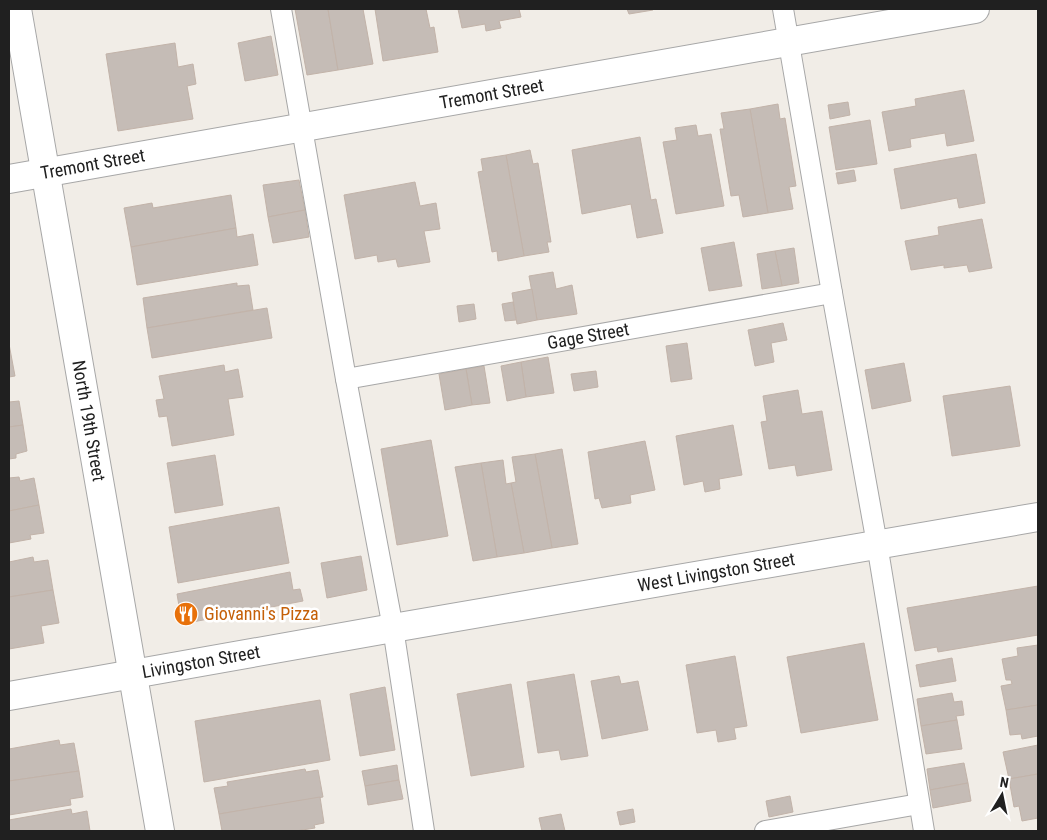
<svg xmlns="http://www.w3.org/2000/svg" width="1047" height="840" viewBox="0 0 1047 840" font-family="'Roboto Condensed',sans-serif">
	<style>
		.building { fill: #c5bcb6; stroke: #c2b3a9 }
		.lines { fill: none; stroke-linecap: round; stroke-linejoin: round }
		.service-casing { stroke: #a7a7a7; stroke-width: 22 }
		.minor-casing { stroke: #a7a7a7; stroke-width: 30 }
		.tertiary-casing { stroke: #a7a7a7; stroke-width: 30 }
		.service { stroke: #fff; stroke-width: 20 }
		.minor { stroke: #fff; stroke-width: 28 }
		.tertiary { stroke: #fff; stroke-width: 28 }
		.labels { text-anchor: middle; stroke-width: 5; stroke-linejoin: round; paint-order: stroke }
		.street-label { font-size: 18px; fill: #202020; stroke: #fff }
		.food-label { font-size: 18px; fill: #c56008; stroke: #fff; text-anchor: start }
	</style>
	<rect width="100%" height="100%" fill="#f1ede7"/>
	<g class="building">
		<polygon points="295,9 328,9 338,70 307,75"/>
		<polygon points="328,9 363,9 373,64 338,70"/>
		<polygon points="375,9 426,9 430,28 434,27 438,52 383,61"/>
		<polygon points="458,9 519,9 521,17 499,21 501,28 486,31 485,24 462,28"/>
		<polygon points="627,9 653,9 653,10 629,14"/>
		<polygon points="271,36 278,75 245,81 238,43"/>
		<polygon points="175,43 178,67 193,64 196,84 187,86 193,119 118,131 106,54"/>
		<polygon points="964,90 974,141 947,146 945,133 910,139 911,147 889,151 882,112 916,106 915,99"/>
		<polygon points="848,102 850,115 830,119 828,105"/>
		<polygon points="778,104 780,119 785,118 796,186 789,187 793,209 768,213 750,109"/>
		<polygon points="750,109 768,213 743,217 739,195 731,196 720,129 724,129 721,113"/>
		<polygon points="870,120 877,164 836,170 829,127"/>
		<polygon points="696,125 698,136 711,134 724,206 676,214 663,142 677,140 675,128"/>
		<polygon points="640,137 651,200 656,199 663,233 637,238 631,204 582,214 572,150"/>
		<polygon points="530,150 533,164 538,163 551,242 547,242 549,252 524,256 506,155"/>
		<polygon points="976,154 985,203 959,208 957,198 901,209 894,169"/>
		<polygon points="506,155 524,256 498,261 497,251 492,252 478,172 483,171 481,159"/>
		<polygon points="854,170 856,181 838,184 836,173"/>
		<polygon points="299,180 305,210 268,217 263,185"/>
		<polygon points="415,182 420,206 436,203 440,229 424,231 430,262 398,267 396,259 378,262 377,255 355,259 344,195"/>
		<polygon points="231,195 236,228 131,247 124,208 152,203 153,208"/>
		<polygon points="305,210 309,237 273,243 268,217"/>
		<polygon points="982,219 992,268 969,272 967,265 944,268 944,265 911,270 905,241 939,235 938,227"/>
		<polygon points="236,228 237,237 253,234 258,265 137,285 131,247"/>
		<polygon points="734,242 742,286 709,291 701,248"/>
		<polygon points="794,248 799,283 782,286 775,251"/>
		<polygon points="775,251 782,286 762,289 757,254"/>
		<polygon points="553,272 556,289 572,285 577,314 537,320 529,276"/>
		<polygon points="237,283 237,286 249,285 253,310 147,328 143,298"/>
		<polygon points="532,289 537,320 517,324 512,293"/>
		<polygon points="513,302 516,320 505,321 502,304"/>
		<polygon points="474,304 476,319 459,322 457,306"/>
		<polygon points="267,308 272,338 152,358 147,328"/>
		<polygon points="783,323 787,340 771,343 774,362 755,366 748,330"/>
		<polygon points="687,343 692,379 671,382 666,346"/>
		<polygon points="9,344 15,376 9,377"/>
		<polygon points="548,357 554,393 526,397 521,362"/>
		<polygon points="521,362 526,397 507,401 501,366"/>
		<polygon points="904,363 911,401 872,409 865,370"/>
		<polygon points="224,365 225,372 238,369 243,397 228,399 234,435 172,446 167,416 159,417 156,400 164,399 159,376"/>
		<polygon points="484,366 490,403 472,405 466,369"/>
		<polygon points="466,369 472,405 445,410 439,374"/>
		<polygon points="596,371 598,387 574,391 571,374"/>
		<polygon points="1010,386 1020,446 952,456 943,396"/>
		<polygon points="798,390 802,414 822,411 832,470 797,476 795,465 769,469 761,422 767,421 763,396"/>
		<polygon points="19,401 23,425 9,427 9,402"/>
		<polygon points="23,425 27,451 16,454 16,458 9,459 9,427"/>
		<polygon points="733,425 742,475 719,479 720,489 705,492 703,481 684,485 676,436"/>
		<polygon points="431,440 448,536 397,545 381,449"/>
		<polygon points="645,441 655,490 630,495 631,503 602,508 599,498 595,499 588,452"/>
		<polygon points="562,449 578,544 552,548 535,454"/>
		<polygon points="535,454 552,548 524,553 511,483 516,482 512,457"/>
		<polygon points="215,455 223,505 175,513 167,463"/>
		<polygon points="503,460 506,484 511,483 524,553 497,557 481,463"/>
		<polygon points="481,463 497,557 473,561 455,467"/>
		<polygon points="19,477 20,481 34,478 39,505 9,511 9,478"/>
		<polygon points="39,505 44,533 30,535 31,539 9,543 9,511"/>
		<polygon points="279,507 289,563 178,583 169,527"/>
		<polygon points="361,556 367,590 327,598 321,563"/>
		<polygon points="33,557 34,562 48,560 53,590 9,597 9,562"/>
		<polygon points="290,572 293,590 300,589 303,601 182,624 177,594"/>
		<polygon points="1038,586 1038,635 938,652 937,647 915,651 907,608"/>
		<polygon points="53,590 59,623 41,626 44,643 9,649 9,597"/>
		<polygon points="864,643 878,720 801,733 787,657"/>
		<polygon points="1038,645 1038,705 1006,710 1001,686 1012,684 1011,680 1006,680 1002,659 1018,656 1017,648"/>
		<polygon points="735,656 747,726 734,728 736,739 718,742 716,730 697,733 686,665"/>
		<polygon points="952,658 956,681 920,687 916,665"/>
		<polygon points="574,674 588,756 561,760 559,750 538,753 527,682"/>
		<polygon points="619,676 621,684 638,681 648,730 602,739 591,681"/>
		<polygon points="511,684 524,767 471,776 457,694"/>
		<polygon points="385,687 395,750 360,756 350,694"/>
		<polygon points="952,693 954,702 962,701 964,715 956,716 957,720 921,726 917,699"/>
		<polygon points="320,700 330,760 204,782 195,721"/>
		<polygon points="1038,705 1038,736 1022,739 1021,734 1010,735 1006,710"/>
		<polygon points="957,720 962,749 926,754 921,726"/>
		<polygon points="59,740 60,745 74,743 79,771 9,781 9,749"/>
		<polygon points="1038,745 1038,774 1009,779 1003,752"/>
		<polygon points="964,763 968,783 930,790 927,769"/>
		<polygon points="397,765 399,780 365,786 362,771"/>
		<polygon points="305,769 306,772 318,770 323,797 219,814 214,788 228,786 227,782"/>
		<polygon points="79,771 83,797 70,799 71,805 9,815 9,781"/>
		<polygon points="1038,774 1038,818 1022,821 1019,806 1014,807 1009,779"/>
		<polygon points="399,780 403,799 368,805 365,786"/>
		<polygon points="968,783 971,801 933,808 930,790"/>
		<polygon points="790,796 793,812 769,817 766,801"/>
		<polygon points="320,797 324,823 314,825 315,828 296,831 222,831 219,814"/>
		<polygon points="71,809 72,814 87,811 90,831 9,831 9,820"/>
		<polygon points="633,809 635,822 620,825 617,812"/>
		<polygon points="561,814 565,831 542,831 539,818"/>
	</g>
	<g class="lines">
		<g class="service-casing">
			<g id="service">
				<polyline points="281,9 346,379 393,628 424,831"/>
				<polyline points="783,9 832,293 877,544 924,831"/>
				<path id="s1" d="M346 379 832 293"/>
				<polyline points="765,831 919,804"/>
			</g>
		</g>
		<g class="minor-casing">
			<g id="minor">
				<path id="s2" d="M9 179 975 9"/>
				<path id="s3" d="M9 696 393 628 1038 517"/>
			</g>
		</g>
		<g class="tertiary-casing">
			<g id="tertiary">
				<path id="s4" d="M17 9 160 831"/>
			</g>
		</g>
		<use href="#service" class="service"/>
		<use href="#minor" class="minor"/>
		<use href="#tertiary" class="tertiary"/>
	</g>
	<defs>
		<g id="restaurant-disc" transform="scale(1.25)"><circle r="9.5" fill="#e8710a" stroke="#fff"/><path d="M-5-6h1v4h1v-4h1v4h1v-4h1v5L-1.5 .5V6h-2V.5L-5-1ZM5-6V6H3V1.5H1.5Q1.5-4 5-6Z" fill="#fff"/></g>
	</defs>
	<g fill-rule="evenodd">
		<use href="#restaurant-disc" x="186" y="614"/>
	</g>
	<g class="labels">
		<g class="street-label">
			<text dy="6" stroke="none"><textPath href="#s2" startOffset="490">Tremont Street</textPath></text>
			<text dy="6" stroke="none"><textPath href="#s2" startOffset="85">Tremont Street</textPath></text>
			<text dy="6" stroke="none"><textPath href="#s1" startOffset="246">Gage Street</textPath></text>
			<text dy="6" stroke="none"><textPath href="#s4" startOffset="418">North 19th Street</textPath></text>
			<text dy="6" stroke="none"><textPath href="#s3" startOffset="718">West Livingston Street</textPath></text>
			<text dy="6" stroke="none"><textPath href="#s3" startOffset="195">Livingston Street</textPath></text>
		</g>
		<g class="food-label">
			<text x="204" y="620">Giovanni's Pizza</text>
		</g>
	</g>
	<rect width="1047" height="840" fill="none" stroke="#202020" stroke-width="20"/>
	<g transform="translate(1002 795) rotate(10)" stroke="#ffffff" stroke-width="4" paint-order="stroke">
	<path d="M0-4L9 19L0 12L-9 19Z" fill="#202020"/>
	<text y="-8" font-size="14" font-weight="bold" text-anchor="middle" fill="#202020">N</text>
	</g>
</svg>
